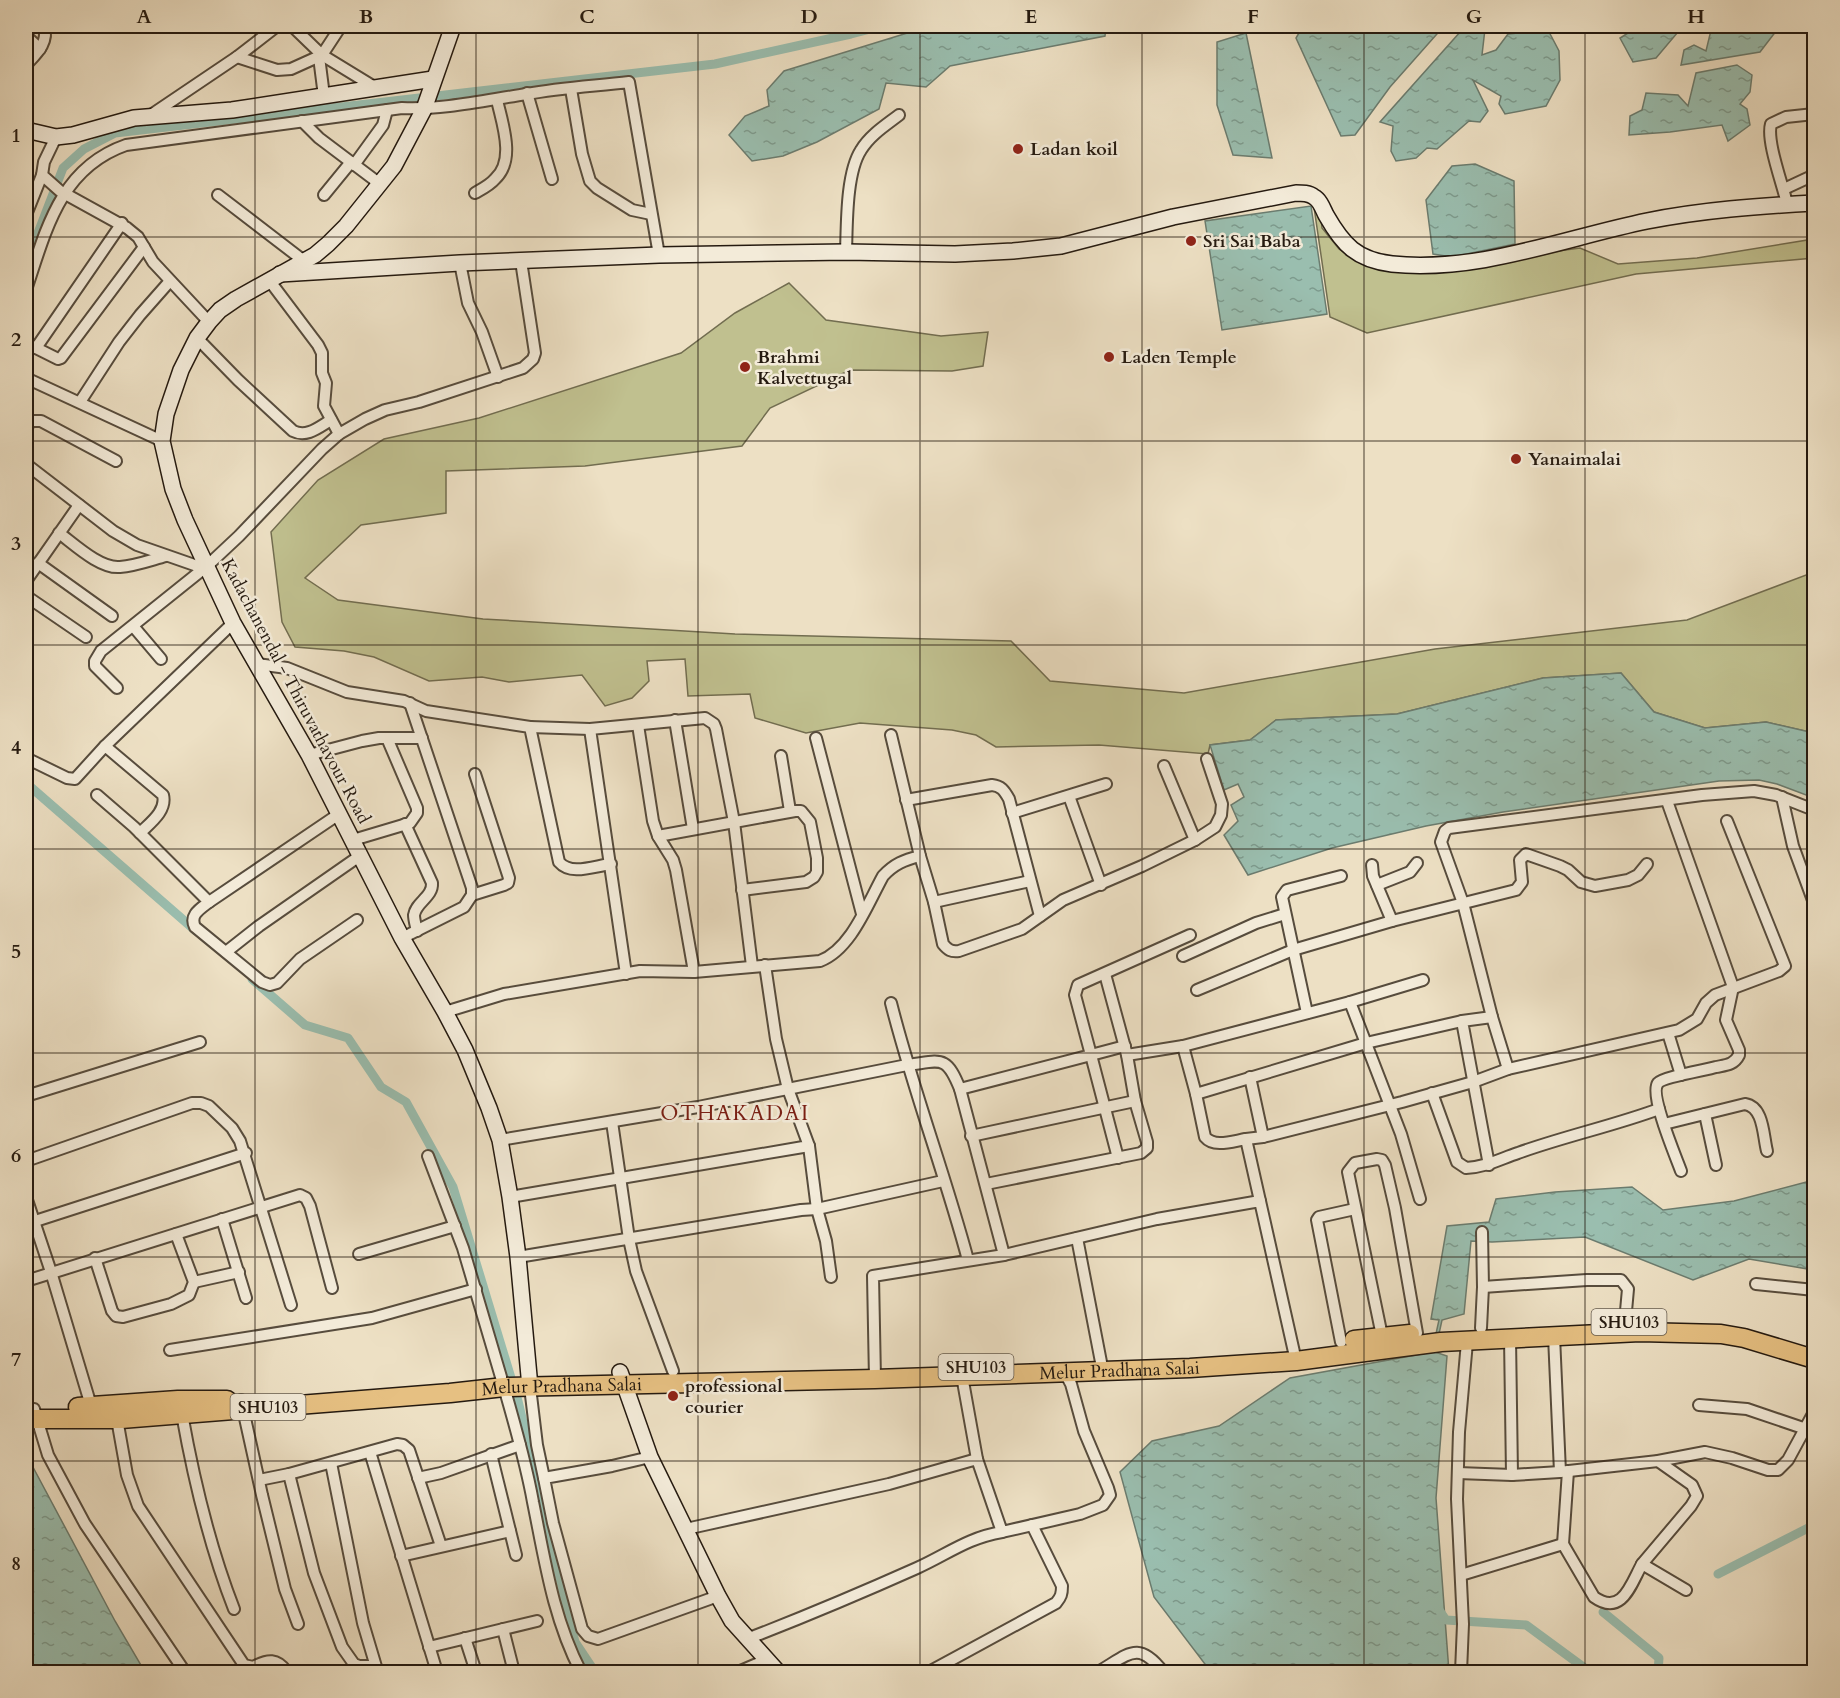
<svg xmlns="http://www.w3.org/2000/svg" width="1840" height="1698" viewBox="0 0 1840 1698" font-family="Cardo,serif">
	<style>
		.green { fill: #c0c08f; stroke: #726d50; stroke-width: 1.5 }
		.water { fill: url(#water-ripples); stroke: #6b7c6f; stroke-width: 1.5 }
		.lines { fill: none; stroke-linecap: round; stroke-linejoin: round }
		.canal { stroke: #9abeaf; stroke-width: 9 }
		.street-casing { stroke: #574c3d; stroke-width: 14 }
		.secondary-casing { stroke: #251a10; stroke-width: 18 }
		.primary-casing { stroke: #251a10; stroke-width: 21 }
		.street { stroke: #f3ebd9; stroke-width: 10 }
		.secondary { stroke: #f3ebd9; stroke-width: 15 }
		.primary { stroke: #e6c082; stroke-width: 18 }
		.grid { fill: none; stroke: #251a10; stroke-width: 1.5; stroke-opacity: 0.55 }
		.poi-dot { fill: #8f2418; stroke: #f3ebd9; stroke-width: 2 }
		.labels { text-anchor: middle; stroke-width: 5; stroke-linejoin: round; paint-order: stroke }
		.shield { fill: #f3ebd9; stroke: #63594c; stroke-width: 1.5 }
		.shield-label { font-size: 16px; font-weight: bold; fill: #251a10 }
		.poi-label { font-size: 18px; font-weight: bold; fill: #251a10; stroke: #f3ebd9; text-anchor: start }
		.street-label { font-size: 18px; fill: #251a10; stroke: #f3ebd9 }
		.quarter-label { font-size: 21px; letter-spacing: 1.5px; fill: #7a1f14; stroke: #f3ebd9 }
		.neatline { fill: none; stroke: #251a10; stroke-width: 2 }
		.grid-label { font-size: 20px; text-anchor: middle; font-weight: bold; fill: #251a10 }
	</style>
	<defs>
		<pattern id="water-ripples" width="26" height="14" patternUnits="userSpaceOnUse" patternTransform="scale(1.5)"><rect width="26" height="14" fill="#9abeaf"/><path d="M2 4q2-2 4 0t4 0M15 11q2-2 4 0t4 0" fill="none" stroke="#7d9a8d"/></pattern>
	</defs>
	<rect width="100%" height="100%" fill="#ede0c4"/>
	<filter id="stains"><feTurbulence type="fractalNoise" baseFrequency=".00333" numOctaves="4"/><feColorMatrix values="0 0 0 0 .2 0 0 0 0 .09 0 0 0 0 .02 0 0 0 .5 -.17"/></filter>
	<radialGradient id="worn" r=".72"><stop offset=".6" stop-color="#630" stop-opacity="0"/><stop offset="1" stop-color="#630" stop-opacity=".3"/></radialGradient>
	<g class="green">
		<polygon points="1314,207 1320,209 1322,228 1339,249 1362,264 1405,272 1580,248 1618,264 1697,258 1814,239 1814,258 1636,274 1367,333 1330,317"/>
		<polygon points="789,283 826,320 941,336 988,332 983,366 952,371 850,370 770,408 742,446 585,466 446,471 446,513 361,525 305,578 338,600 483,619 735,634 1011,641 1050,681 1184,693 1435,649 1687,620 1814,572 1814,733 1766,722 1705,728 1654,712 1621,673 1543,678 1397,714 1276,720 1250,740 1210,745 1208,754 1099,745 996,747 976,735 952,730 860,723 806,733 755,718 750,694 688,696 685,659 647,661 649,681 632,698 605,706 582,675 509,682 482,677 429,681 374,657 344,651 295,647 282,622 271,532 318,480 384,439 479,418 681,353 735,313"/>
	</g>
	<g class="water">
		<polygon points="930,26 1106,26 1105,36 950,66 926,87 886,83 879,109 817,142 783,156 752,161 729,135 745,116 769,106 767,90 784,71"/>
		<polygon points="1303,26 1444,26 1390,87 1355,135 1341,136 1296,38"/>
		<polygon points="1639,26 1667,26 1678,32 1656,58 1633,62 1620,38"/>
		<polygon points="1712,26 1780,26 1760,52 1681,65 1684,50 1694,45 1706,51"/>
		<polygon points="1485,29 1482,55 1496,50 1508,34 1548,30 1559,51 1560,80 1546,106 1505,114 1499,104 1501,96 1473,80 1488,111 1480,122 1469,121 1437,149 1427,148 1416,158 1396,161 1391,151 1393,126 1380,122 1461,31"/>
		<polygon points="1246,33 1272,158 1233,155 1217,105 1217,42"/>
		<polygon points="1737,65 1752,75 1750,92 1740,104 1747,109 1750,125 1728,141 1722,125 1670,132 1629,135 1630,116 1642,110 1646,93 1678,95 1688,106 1696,73"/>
		<polygon points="1475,164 1514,181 1515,244 1452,257 1433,254 1426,200 1452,166"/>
		<polygon points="1311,206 1327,314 1222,330 1205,221"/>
		<polygon points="1621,673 1654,712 1705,728 1766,722 1814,733 1814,798 1777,784 1759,780 1719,781 1503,812 1426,826 1332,848 1248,875 1224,835 1238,821 1231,805 1244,797 1238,784 1224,790 1210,745 1250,740 1276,720 1397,714 1543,678"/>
		<polygon points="1814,1180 1814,1270 1749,1259 1693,1280 1585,1237 1492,1242 1471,1241 1464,1314 1442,1320 1435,1352 1447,1356 1436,1498 1449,1672 1211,1672 1154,1597 1120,1472 1152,1441 1219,1426 1290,1378 1432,1352 1439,1320 1431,1319 1447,1226 1489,1222 1496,1199 1555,1192 1632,1187 1663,1210 1734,1201"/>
		<polygon points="26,1454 115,1621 145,1672 26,1672"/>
	</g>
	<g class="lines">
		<g class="canal">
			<polyline points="26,264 63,168 84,149 115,133 715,64 851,34 882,26"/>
			<polyline points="26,783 196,931"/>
			<polyline points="252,979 305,1025 348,1038 381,1087 406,1102 453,1187 518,1401 575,1642 595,1672"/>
			<polyline points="1718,1574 1814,1525"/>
			<polyline points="1439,1610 1446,1620 1526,1625 1590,1672"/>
			<polyline points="1603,1612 1659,1658 1658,1672"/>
			<polyline points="1741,1672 1744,1669 1751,1672"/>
		</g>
		<g class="street-casing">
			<g id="street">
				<polyline points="292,26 322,55 376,88"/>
				<polyline points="26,36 40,49"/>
				<polyline points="237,57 277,70 291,69 322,55 341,26"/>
				<polyline points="319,57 324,96"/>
				<path d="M26 65C36 54 49 43 44 26"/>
				<polyline points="571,89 582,154 590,181 597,188 632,210 651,214"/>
				<polyline points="527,93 552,179"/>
				<polyline points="151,115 237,57 277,26"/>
				<polyline points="302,121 319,138 380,184"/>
				<polyline points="56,137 44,162 42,175 60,191 127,228 138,237 153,262 209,322"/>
				<polyline points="354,165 383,125 387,110"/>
				<polyline points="1784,189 1814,175"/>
				<path d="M475 193C482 189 490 185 495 179 516 160 502 123 497 100"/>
				<polyline points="218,195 304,261"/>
				<polyline points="324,195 351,162"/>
				<path d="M1787 204C1783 185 1766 141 1771 124L1786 117 1814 114"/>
				<polyline points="26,215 42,175"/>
				<path d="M846 252C847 224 846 173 861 150 870 135 886 125 899 115"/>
				<polyline points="460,263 468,303 482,332 498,377"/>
				<polyline points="269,280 318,345 322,353 322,373 326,383 324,406 339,434"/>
				<path d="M26 290C46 230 60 168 126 145L402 108C443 110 486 100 527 94 560 88 595 86 629 82L659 255"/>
				<path d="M197 338 238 380 293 431C307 438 319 427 331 420"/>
				<polyline points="26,343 58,359 61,358 144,247"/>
				<polyline points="36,348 122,223"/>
				<polyline points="26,378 162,441"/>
				<polyline points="80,402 119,342 140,315 170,281"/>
				<polyline points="26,428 31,421 41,421 116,461"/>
				<polyline points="26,464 113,531 137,545 203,568"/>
				<path d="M59 533C74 544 100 569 120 567 135 566 151 560 166 556"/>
				<polyline points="38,563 112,616"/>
				<polyline points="26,581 79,505"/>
				<polyline points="26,596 86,637"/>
				<polyline points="133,626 161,659"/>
				<path d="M257 664 287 668 347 692 404 701 426 711 530 727 559 862C571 876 594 866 611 864"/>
				<polyline points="117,688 95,666 95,661 101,651 207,566 239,536 322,449 339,434 365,419 385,410 419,402 523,368 533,359 535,353 521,261"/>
				<polyline points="675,720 693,829"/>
				<polyline points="638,725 653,821 658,836 795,811 801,811 810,822 817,858 817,872 814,877 806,882 742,890"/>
				<polyline points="530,727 590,729"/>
				<polyline points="816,738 862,914"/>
				<polyline points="105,746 233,623"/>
				<polyline points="309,755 362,741 379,738 422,738"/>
				<polyline points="781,756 790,811"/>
				<path d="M26 758 67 778 75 779 105 746 163 795C167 811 150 823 140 833"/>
				<polyline points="1164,766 1195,840"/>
				<path d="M97 795 134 827 209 902C200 909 189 915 195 927L262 982 270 985 277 983 300 959 357 920"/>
				<polyline points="1069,796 1101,885"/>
				<polyline points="1782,797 1793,846 1814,903"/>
				<path d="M906 800 992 785C1001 786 1004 790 1009 799L1040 916"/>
				<path d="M1667 801 1733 987 1726 1020 1739 1050V1055C1734 1065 1726 1065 1716 1067 1706 1070 1663 1077 1658 1083 1649 1094 1676 1157 1681 1171"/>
				<polyline points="1012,813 1106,784"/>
				<path d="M405 824 432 883C433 897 416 902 414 915 414 920 416 926 417 931"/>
				<polyline points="658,836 673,860 676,870 694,972"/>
				<polyline points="353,840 410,823 417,813 417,808 387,738"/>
				<path d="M920 856 934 902 943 944C948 950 951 952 959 951L1022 929 1063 900 1142 866 1195 840 1215 827 1221 815 1222 804 1207 759"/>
				<polyline points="1372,865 1373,876 1392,921"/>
				<polyline points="1377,885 1410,872 1417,863"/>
				<polyline points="472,895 504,885 508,883 509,878 475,774"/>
				<polyline points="209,902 339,814"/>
				<polyline points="934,902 1030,881"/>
				<polyline points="402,938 464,907 472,895 472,888 410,703"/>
				<polyline points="226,952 259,926 361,855"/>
				<polyline points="1183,956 1256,923 1285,914"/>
				<polyline points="626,974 590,729 705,718 714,724 716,729 734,822 752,966"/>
				<polyline points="1197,990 1293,950 1392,921 1516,890 1522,882 1520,860 1526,854 1560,866 1568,870 1581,882 1595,886 1628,880 1638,875 1647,864"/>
				<polyline points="1350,1002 1401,1134 1420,1199"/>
				<path d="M891 1003C913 1090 945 1174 968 1260"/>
				<path d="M445 1012 504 994 640 971 694 972 820 961C851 949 867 905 883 876 894 864 904 860 920 856L891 735"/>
				<polyline points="1307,1013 1282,897 1287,890 1341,876"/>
				<polyline points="1668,1033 1681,1075"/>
				<polyline points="1183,1046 1350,1002 1423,980"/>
				<path d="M1127 1055 1183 1046 1196 1094 1205 1137C1214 1148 1233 1141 1246 1139L1260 1201"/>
				<polyline points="1508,1069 1492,1017 1463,903 1441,842 1445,831 1449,828 1702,795 1754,791 1776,795 1814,810"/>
				<polyline points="1250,1077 1263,1137"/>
				<polyline points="960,1089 1091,1055 1075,995 1078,985 1190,935"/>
				<path d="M1432 1093 1457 1162 1466 1168C1486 1167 1500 1159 1518 1153 1565 1136 1613 1126 1659 1109"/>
				<polyline points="1196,1094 1366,1043 1462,1021"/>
				<polyline points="26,1096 200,1042"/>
				<polyline points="1705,1114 1716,1165"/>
				<polyline points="612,1122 629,1239 636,1271 673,1371"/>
				<path d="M1664 1124 1745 1104C1764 1107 1763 1136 1767 1151"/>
				<polyline points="971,1136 1135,1101"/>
				<polyline points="1246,1139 1263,1137 1402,1102 1473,1082 1508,1069 1679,1030 1697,1019 1706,1003 1715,995 1779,971 1785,966 1727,821"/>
				<path d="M500 1140 698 1107 907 1065C941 1061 946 1054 960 1089L1004 1255 873 1276 875 1379"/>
				<polyline points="809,1146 817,1209 826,1241 831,1277"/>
				<polyline points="428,1156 463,1248 501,1377"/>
				<polyline points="1118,1158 1091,1055 1125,1046"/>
				<polyline points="26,1161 192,1103 201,1103 209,1106 232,1128 240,1141 291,1305"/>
				<polyline points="1489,1165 1462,1021 1492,1017"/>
				<polyline points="986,1184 1141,1153 1147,1148 1147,1142 1135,1101 1127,1055 1105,974"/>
				<polyline points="26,1197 51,1272 92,1409"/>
				<polyline points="510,1197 809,1146 788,1089 776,1039 765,965"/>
				<polyline points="222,1219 246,1298"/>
				<polyline points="26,1224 246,1153"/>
				<polyline points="1077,1238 1101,1362"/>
				<polyline points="359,1254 455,1226"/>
				<polyline points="1004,1255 1157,1219 1260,1201 1296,1361"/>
				<polyline points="518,1257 801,1210 817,1209 943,1181"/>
				<polyline points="95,1258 112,1311 116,1316 123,1317 171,1304 189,1295 194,1282 176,1234"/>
				<polyline points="26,1281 300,1195 306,1198 310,1206 332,1288"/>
				<polyline points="194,1282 239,1272"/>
				<polyline points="1756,1284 1814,1290"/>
				<polyline points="1483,1287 1587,1280 1621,1280 1628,1289 1625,1322"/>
				<polyline points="1481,1328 1483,1287 1482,1232"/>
				<polyline points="1382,1336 1348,1172 1355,1163 1377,1159 1382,1160 1385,1165 1395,1208 1417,1333"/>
				<polyline points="1554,1336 1560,1472 1658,1461 1705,1452 1732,1458 1768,1470 1778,1470 1788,1460 1814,1412"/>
				<polyline points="1510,1338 1512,1475"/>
				<polyline points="1341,1342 1317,1220 1319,1217 1355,1209"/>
				<polyline points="170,1350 372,1318 476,1289"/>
				<polyline points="962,1376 977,1459"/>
				<path d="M504 1387C515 1425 526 1463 533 1502 545 1561 553 1618 581 1672"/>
				<polyline points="530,1387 537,1445 544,1478"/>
				<polyline points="241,1400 262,1495 285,1589 298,1624"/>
				<polyline points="1699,1405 1747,1409 1806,1429"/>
				<polyline points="34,1409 48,1455 85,1524 185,1672"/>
				<path d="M182 1414C194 1481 209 1545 234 1609"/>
				<path d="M117 1419 127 1475 138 1506 244 1665 253 1667C268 1659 277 1658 287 1672"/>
				<polyline points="370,1452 437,1672"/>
				<polyline points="491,1454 516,1555"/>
				<polyline points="650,1457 612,1466 544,1478 553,1523 582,1629 588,1636 598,1639 718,1596"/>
				<polyline points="1658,1461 1692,1485 1697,1496 1691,1506 1642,1564 1686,1590"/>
				<polyline points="331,1463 363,1623 377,1670"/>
				<polyline points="1458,1473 1512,1475 1560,1472"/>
				<polyline points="289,1474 314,1573 342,1647 354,1664 359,1666 375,1666"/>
				<polyline points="418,1478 441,1473 520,1445"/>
				<polyline points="259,1480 289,1474 397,1444 403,1445 409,1450 441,1546"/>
				<polyline points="686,1529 889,1484 977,1459 1002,1532 1080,1514 1103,1505 1110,1495 1108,1488 1084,1431 1071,1384 1065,1373"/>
				<polyline points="1563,1544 1568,1471"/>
				<polyline points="401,1556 510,1531"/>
				<path d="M1461 1575 1563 1544 1594 1597C1622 1617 1631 1584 1642 1564"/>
				<polyline points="503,1629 514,1672"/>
				<polyline points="465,1638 476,1672"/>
				<path d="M747 1639C804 1617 861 1593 917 1568 948 1554 967 1538 1002 1532"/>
				<polyline points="429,1647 537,1621"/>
				<polyline points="738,1672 766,1660"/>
				<path d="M929 1672 1056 1603C1061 1597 1062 1594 1062 1586L1032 1525"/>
				<path d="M1098 1672C1128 1655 1138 1639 1163 1672"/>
				<polyline points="1461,1672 1463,1624 1457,1499 1459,1432 1467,1342"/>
			</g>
		</g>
		<g class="secondary-casing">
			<g id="secondary">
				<polyline points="453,26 424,109 394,166 346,226 328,244 315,255 236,299 220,310 209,322 197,338 181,370 166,414 162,441 173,489 185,520 233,623 309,755 402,938 445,1012 465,1050 489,1108 500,1140 510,1197 518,1257 530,1387"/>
				<polyline points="26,130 56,137 73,135 134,118 232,110 433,79"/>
				<path d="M280 274 460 263 659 255 846 252 955 254 1013 251 1061 246 1173 217 1296 193C1302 193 1309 193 1314 197 1320 200 1323 209 1326 215 1343 245 1357 260 1392 264 1478 273 1564 238 1647 221 1702 210 1758 206 1814 203"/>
				<polyline points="620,1372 650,1457 718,1596 732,1621 778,1672"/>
			</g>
		</g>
		<g class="primary-casing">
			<g id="primary">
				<polyline points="1354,1340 1410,1334"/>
				<polyline points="78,1407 178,1400 227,1400"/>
				<path id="s1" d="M26 1419H121L450 1393 504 1387 875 1379 1190 1368 1296 1361 1441 1342 1640 1332 1721 1334 1744 1338 1814 1359"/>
			</g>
		</g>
		<use href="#street" class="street"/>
		<use href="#secondary" class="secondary"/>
		<use href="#primary" class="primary"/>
	</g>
	<path class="grid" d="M255 26V1672M476 26V1672M698 26V1672M920 26V1672M1142 26V1672M1364 26V1672M1585 26V1672M26 237H1814M26 441H1814M26 645H1814M26 849H1814M26 1053H1814M26 1257H1814M26 1461H1814"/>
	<g class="poi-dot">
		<circle cx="1018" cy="149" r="6"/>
		<circle cx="1191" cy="241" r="6"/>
		<circle cx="1109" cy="357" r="6"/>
		<circle cx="745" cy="367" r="6"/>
		<circle cx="1516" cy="459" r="6"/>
		<circle cx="673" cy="1396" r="6"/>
	</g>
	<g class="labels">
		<g class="shield">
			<rect x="1591.5" y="1309" width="75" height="26" rx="4.5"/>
			<rect x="938.5" y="1354" width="75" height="26" rx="4.5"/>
			<rect x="230.5" y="1394" width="75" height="26" rx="4.5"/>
		</g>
		<g class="shield-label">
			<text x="1629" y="1328">SHU103</text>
			<text x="976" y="1373">SHU103</text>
			<text x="268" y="1413">SHU103</text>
		</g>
		<g class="poi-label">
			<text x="1030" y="155">Ladan koil</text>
			<text x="1203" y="247">Sri Sai Baba</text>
			<text x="757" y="363">Brahmi<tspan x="757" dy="21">Kalvettugal</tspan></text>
			<text x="1121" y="363">Laden Temple</text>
			<text x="1528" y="465">Yanaimalai</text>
			<text x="685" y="1392">professional<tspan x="685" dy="21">courier</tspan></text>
		</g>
		<g class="street-label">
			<text transform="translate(296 691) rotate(62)" y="6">Kadachanendal - Thiruvathavour Road</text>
			<text dy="6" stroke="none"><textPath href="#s1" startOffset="1095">Melur Pradhana Salai</textPath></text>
			<text dy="6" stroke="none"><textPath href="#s1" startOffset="537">Melur Pradhana Salai</textPath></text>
		</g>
		<g class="quarter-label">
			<text x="735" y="1120">OTHAKADAI</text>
		</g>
	</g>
	<rect width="1840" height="1698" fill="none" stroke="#ede0c4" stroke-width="66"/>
	<rect x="33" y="33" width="1774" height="1632" class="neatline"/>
	<g class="grid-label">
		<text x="144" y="23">A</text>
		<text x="366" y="23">B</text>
		<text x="587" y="23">C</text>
		<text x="809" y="23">D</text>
		<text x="1031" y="23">E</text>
		<text x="1253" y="23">F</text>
		<text x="1474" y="23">G</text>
		<text x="1696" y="23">H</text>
		<text x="16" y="142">1</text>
		<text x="16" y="346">2</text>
		<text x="16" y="550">3</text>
		<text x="16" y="754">4</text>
		<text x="16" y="958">5</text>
		<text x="16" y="1162">6</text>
		<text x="16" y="1366">7</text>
		<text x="16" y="1570">8</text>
	</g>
	<rect width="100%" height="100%" filter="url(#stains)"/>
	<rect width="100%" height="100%" fill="url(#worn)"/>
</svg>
